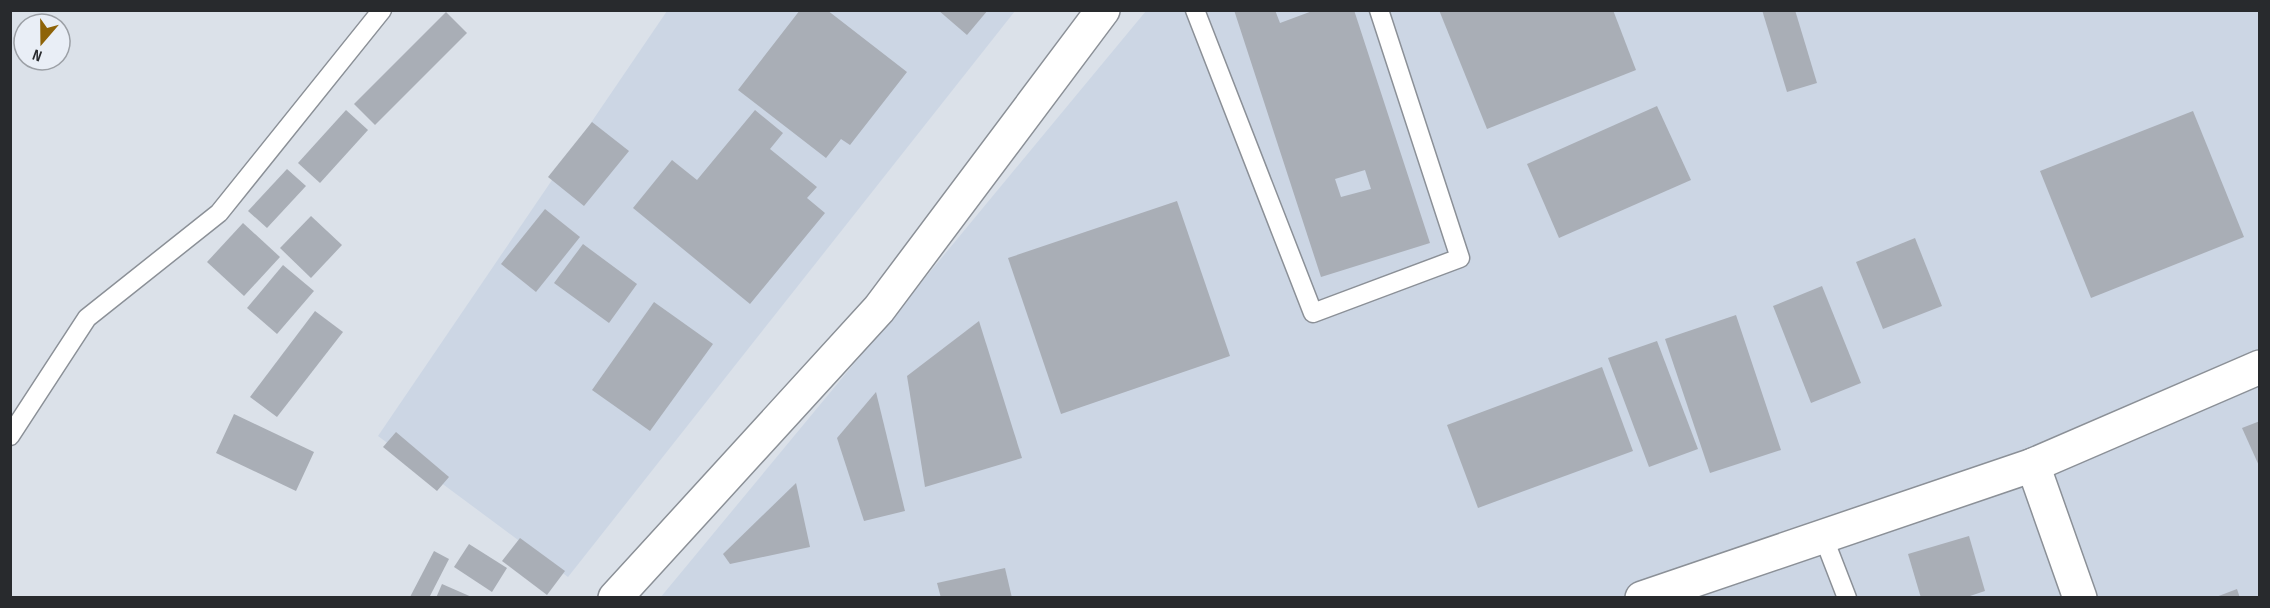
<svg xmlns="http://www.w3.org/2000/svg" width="2270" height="608" viewBox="0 0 2270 608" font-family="'Sofia Sans Condensed',sans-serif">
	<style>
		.built { fill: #ccd6e4 }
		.building { fill: #a9aeb6; fill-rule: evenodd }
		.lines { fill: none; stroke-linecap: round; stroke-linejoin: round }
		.lane-casing { stroke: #8b9097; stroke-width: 21 }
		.street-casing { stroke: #8b9097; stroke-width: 36 }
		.secondary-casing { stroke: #8b9097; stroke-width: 36 }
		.lane { stroke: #fff; stroke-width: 18 }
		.street { stroke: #fff; stroke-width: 33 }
		.secondary { stroke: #fff; stroke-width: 33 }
	</style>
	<rect width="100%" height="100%" fill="#dbe1e9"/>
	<g class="built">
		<polygon points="667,11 1015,11 568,577 378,436"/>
		<polygon points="1146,11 2259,11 2259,597 660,598"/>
	</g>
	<g class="building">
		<polygon points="800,10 827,10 907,72 850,145 841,139 826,158 738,90"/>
		<polygon points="938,10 988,10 967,35"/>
		<path d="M1234 10H1275L1280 23 1315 10H1354L1430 243 1321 277ZM1365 170 1371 189 1341 197 1335 179Z"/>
		<polygon points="1439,10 1613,10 1636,70 1487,129"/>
		<polygon points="1762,10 1795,10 1817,83 1787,92"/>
		<polygon points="446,12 467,33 375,125 354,104"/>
		<polygon points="1657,106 1691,180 1559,238 1527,164"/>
		<polygon points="346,110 368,130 320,183 298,163"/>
		<polygon points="755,110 783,133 770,149 817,187 807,198 825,213 750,304 633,208 672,160 697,180"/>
		<polygon points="2193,111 2244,237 2091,298 2040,171"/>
		<polygon points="592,122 629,151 584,206 548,177"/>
		<polygon points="287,169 306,186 267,228 248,211"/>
		<polygon points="1177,201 1230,356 1061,414 1008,258"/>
		<polygon points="545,209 580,237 536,292 501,264"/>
		<polygon points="311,216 342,245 311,278 280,248"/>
		<polygon points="243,223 280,257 244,296 207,262"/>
		<polygon points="1915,238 1942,306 1883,329 1856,262"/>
		<polygon points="583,244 637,284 609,323 554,283"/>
		<polygon points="283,265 314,291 277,334 247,308"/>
		<polygon points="1822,286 1861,383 1811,403 1773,306"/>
		<polygon points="654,302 713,344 650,431 592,390"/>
		<polygon points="315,311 343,332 277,417 250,397"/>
		<polygon points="1736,315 1781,450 1710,473 1665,339"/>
		<polygon points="979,321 1022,458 925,487 907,376"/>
		<polygon points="1657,341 1698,449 1649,467 1608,358"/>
		<polygon points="1602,367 1633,451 1478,508 1447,425"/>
		<polygon points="876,392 905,511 864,521 837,438"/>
		<polygon points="234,414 314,452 296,491 216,453"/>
		<polygon points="2260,421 2260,468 2242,428"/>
		<polygon points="396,432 449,477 437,491 383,447"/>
		<polygon points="796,483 810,547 730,564 723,554"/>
		<polygon points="1969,536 1985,591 1964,598 1921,598 1908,554"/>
		<polygon points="520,538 565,571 547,595 502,561"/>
		<polygon points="469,544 507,568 492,592 454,567"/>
		<polygon points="434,551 449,559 429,598 412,598 410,597"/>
		<polygon points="1005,568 1012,598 941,598 937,583"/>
		<polygon points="442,584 474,598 436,598"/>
		<polygon points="2237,589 2240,598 2216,598 2216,597"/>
	</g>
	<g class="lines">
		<g class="lane-casing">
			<g id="lane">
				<polyline points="1195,10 1313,313 1460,258 1379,10"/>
				<polyline points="10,436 87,318 219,213 382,10"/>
				<polyline points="1823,536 1847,598"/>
			</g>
		</g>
		<g class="street-casing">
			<g id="street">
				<polyline points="2033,465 2080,598"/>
				<polyline points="1642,598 2033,465 2260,367"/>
			</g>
		</g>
		<g class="secondary-casing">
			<polyline id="secondary" points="615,598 879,309 1103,10"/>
		</g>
		<use href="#lane" class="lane"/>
		<use href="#street" class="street"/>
		<use href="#secondary" class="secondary"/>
	</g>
	<rect width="2270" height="608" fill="none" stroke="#282a2d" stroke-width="24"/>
	<g transform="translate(42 42) rotate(200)"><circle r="28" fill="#e9eef6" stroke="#9ca0a6" stroke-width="1.5"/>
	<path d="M0-4.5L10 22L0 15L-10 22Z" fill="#8e6308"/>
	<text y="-9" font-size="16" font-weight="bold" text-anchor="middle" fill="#282a2d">N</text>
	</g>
</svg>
